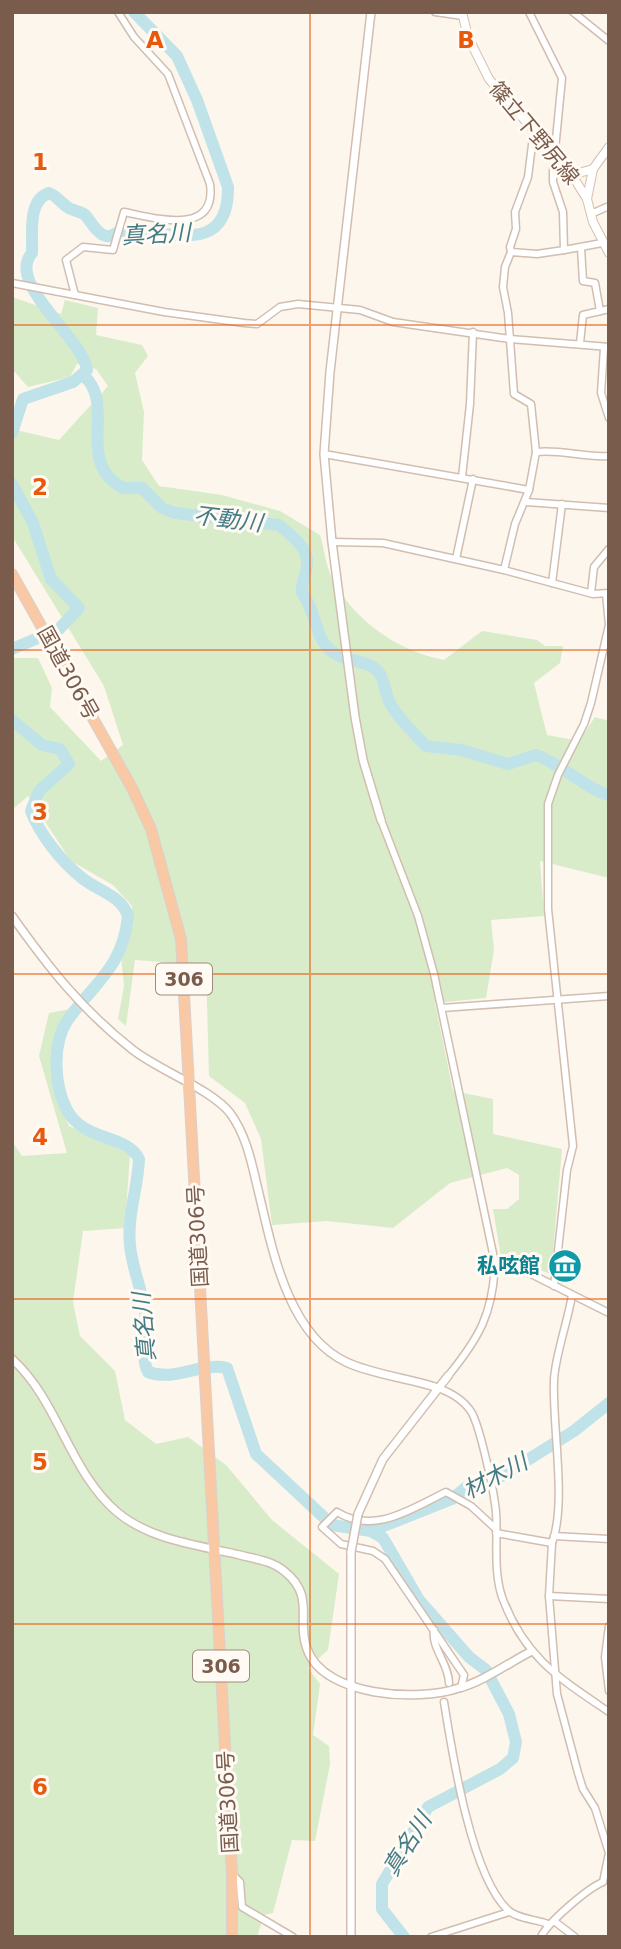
<svg xmlns="http://www.w3.org/2000/svg" width="621" height="1949" viewBox="0 0 621 1949" font-family="'DejaVu Sans','Noto Sans JP',sans-serif">
	<style>
		.green { fill: #d8ecc9 }
		.lines { fill: none; stroke-linecap: round; stroke-linejoin: round }
		.river { stroke: #bfe3e8; stroke-width: 12 }
		.minor-casing { stroke: #d1beb0; stroke-width: 9 }
		.tertiary-casing { stroke: #d1beb0; stroke-width: 10 }
		.secondary-casing { stroke: #d6c0b0; stroke-width: 10 }
		.trunk-casing { stroke: #dad1cd; stroke-width: 12 }
		.minor { stroke: #fff; stroke-width: 6 }
		.tertiary { stroke: #fff; stroke-width: 7 }
		.secondary { stroke: #fff; stroke-width: 8 }
		.trunk { stroke: #f9c8a4; stroke-width: 10 }
		.tertiary-bridge-casing { stroke: #d1beb0; stroke-width: 10; stroke-linecap: butt }
		.tertiary-bridge { stroke: #fff; stroke-width: 7 }
		.grid { fill: none; stroke: #e8590c; stroke-width: 2; stroke-opacity: 0.55 }
		.labels { text-anchor: middle; stroke-width: 6; stroke-linejoin: round; paint-order: stroke }
		.shield { fill: #fffaf3; stroke: #a28b7f; stroke-width: 2 }
		.shield-label { font-size: 19px; font-weight: bold; fill: #7a5c4d }
		.street-label { font-size: 21px; fill: #7a5c4d; stroke: #fffaf3 }
		.culture-label { font-size: 21px; font-weight: bold; fill: #0d838f; stroke: #fffaf3; text-anchor: end }
		.water-label { font-size: 23px; font-style: italic; fill: #437c86; stroke: #fffaf3 }
		.grid-label { font-size: 23px; text-anchor: middle; font-weight: bold; fill: #e8590c; stroke: #fffaf3; stroke-width: 6; stroke-linejoin: round; paint-order: stroke }
	</style>
	<rect width="100%" height="100%" fill="#fdf6ec"/>
	<g class="green">
		<path d="M12 297 61 314 65 300 98 308 96 335 142 345 148 356 135 373 144 412 142 460 159 486 222 495 280 511 320 535C324 548 326 566 332 578 354 621 398 651 444 660L482 631 537 640 545 646H563L560 663 534 683 547 735 579 741 595 717 609 721V878L540 861 544 916 491 920 494 950 486 998 435 1003 453 1091 493 1099V1134L562 1149 551 1274 501 1257 493 1209H507L519 1199V1175L507 1168 450 1183 393 1228 327 1221 272 1225 261 1139 245 1103 209 1076 206 965 135 960 126 1026 118 1019 124 986 121 957 132 926V906L113 885 71 861 28 796 12 810 13 658H38L52 688 50 707 101 761 123 745 104 686 12 536V429L59 440 108 386 96 369 77 364 70 377 28 387 12 369Z"/>
		<path d="M76 1008C45 1045 53 1084 69 1126L130 1154 125 1228 83 1231 73 1302 80 1336 115 1371 125 1420 156 1444 188 1437 226 1465 272 1520 339 1574 328 1650 308 1668 320 1684 313 1735 329 1746 330 1764 315 1841 292 1840 273 1913 264 1915 257 1937H12V1141L22 1156 67 1153 39 1056 49 1013Z"/>
	</g>
	<g class="lines">
		<g class="river">
			<path d="M84 376C117 405 74 462 123 488H142L162 508 175 513 279 525C291 535 309 548 307 565 306 575 301 583 302 593 316 610 314 636 330 650 343 662 369 660 378 671 386 681 384 694 391 705 400 720 414 734 426 746L461 750 508 764 536 755C559 763 593 793 609 795"/>
			<path d="M12 433 23 399 73 382 87 370C83 338 5 283 32 253 33 233 27 201 49 193 57 196 59 201 66 206 71 211 81 211 85 215 91 221 94 230 103 235 111 239 115 232 123 231 162 227 229 261 228 187L197 100 177 56 134 12"/>
			<polyline points="12,484 33,523 51,579 79,608 59,629 12,649"/>
			<path d="M12 720 42 745 60 749 69 764 39 791 31 811C40 835 62 862 82 878 98 891 121 895 128 916 123 968 93 984 67 1021 52 1044 54 1086 67 1110 84 1142 127 1134 139 1159 138 1188 127 1215 130 1245 132 1270 144 1293 146 1319 148 1337 140 1356 148 1372 175 1382 200 1362 227 1368L256 1454 332 1525 371 1531 383 1538 419 1600 469 1657 486 1670 509 1714 516 1742 513 1758 500 1769 428 1807 382 1884V1909L404 1937"/>
			<polyline points="371,1531 452,1499 468,1486 497,1479 574,1431 609,1403"/>
		</g>
		<g class="minor-casing">
			<g id="minor">
				<polyline points="435,12 463,16"/>
				<polyline points="529,12 562,78 553,170 553,182 563,212 564,250 537,254 511,252 505,267 503,287 508,313 514,394 531,404 536,452 529,490 515,524 504,570 593,594 609,593"/>
				<polyline points="573,12 609,41"/>
				<polyline points="591,214 609,206"/>
				<polyline points="581,248 583,281 595,283 600,311"/>
				<polyline points="564,250 602,243"/>
				<polyline points="511,252 510,247 516,229 515,212 528,177 534,129"/>
				<polyline points="12,283 164,312 244,323 257,324 280,307 298,304 360,310 393,322 510,339 609,347"/>
				<path d="M75 295 66 260 83 247 113 250 124 212C155 218 217 237 210 184L168 74 134 37 118 12"/>
				<polyline points="580,343 583,315 609,309"/>
				<polyline points="604,348 601,393 609,418"/>
				<path d="M536 452C561 449 584 458 609 456"/>
				<polyline points="324,454 529,490"/>
				<polyline points="462,477 470,404 473,332"/>
				<polyline points="526,502 609,508"/>
				<polyline points="332,542 383,543 504,570"/>
				<polyline points="456,559 473,479"/>
				<polyline points="552,583 562,504"/>
				<polyline points="591,593 594,567 609,549"/>
				<path d="M381 820 418 916 434 974 495 1263C493 1314 479 1338 448 1376"/>
				<polyline points="442,1008 609,996"/>
				<polyline points="495,1263 531,1274 609,1313"/>
				<polyline points="554,1286 567,1170 573,1146 548,909 548,804 558,775 584,724 591,703 609,625 606,594"/>
				<path d="M438 1388C452 1393 464 1400 472 1413 481 1431 494 1491 496 1512 498 1540 493 1570 502 1597 524 1657 559 1678 609 1712"/>
				<path d="M496 1533 552 1543C567 1503 552 1426 554 1380 555 1356 568 1321 572 1295"/>
				<polyline points="554,1536 609,1539"/>
				<polyline points="549,1596 609,1599"/>
				<polyline points="609,1626 605,1657 609,1691"/>
				<path d="M434 1630C431 1648 449 1664 449 1683"/>
				<path d="M461 1688 464 1675 385 1559 373 1551 341 1544 322 1527 337 1512C374 1535 411 1509 446 1492L471 1506 496 1529"/>
				<path d="M444 1702C452 1752 471 1876 508 1910 517 1919 536 1919 548 1924"/>
				<polyline points="232,1874 240,1882 242,1907 293,1937"/>
				<polyline points="554,1921 575,1937"/>
				<polyline points="431,1937 509,1912"/>
				<path d="M541 1937C547 1923 588 1888 603 1882L609 1853 595 1808 583 1789 578 1773 557 1694 549 1596 552 1543"/>
			</g>
		</g>
		<g class="tertiary-casing">
			<g id="tertiary">
				<polyline points="371,12 330,372 324,454 332,542 355,717 363,760 381,820"/>
				<path d="M12 916C49 968 82 1010 133 1050 160 1071 211 1089 230 1113 248 1137 253 1170 260 1198 273 1253 289 1335 346 1362 374 1375 409 1378 438 1388"/>
				<path d="M12 1359C58 1400 69 1471 117 1512 150 1540 198 1545 240 1555 256 1559 272 1561 284 1571 316 1596 296 1620 307 1649 324 1697 418 1702 459 1688 484 1681 507 1664 530 1652"/>
				<polyline points="358,1514 383,1459 448,1376"/>
				<polyline points="351,1552 351,1937"/>
			</g>
		</g>
		<g class="secondary-casing">
			<g id="secondary">
				<polyline points="462,12 468,37 489,79 572,175 587,199 593,222 609,253"/>
				<polyline points="572,175 593,169"/>
				<polyline points="587,199 593,169 609,147"/>
			</g>
		</g>
		<g class="trunk-casing">
			<polyline id="trunk" points="12,574 132,788 151,829 181,939 232,1874 232,1937"/>
		</g>
		<use href="#minor" class="minor"/>
		<use href="#tertiary" class="tertiary"/>
		<use href="#secondary" class="secondary"/>
		<use href="#trunk" class="trunk"/>
		<g class="tertiary-bridge-casing">
			<polyline id="tertiary-bridge" points="351,1552 358,1514"/>
		</g>
		<use href="#tertiary-bridge" class="tertiary-bridge"/>
	</g>
	<path class="grid" d="M310 12V1937M12 325H609M12 650H609M12 974H609M12 1299H609M12 1624H609"/>
	<defs>
		<g id="museum-disc" transform="scale(1.75)"><circle r="9.5" fill="#0f9aa8" stroke="#fffaf3"/><path d="M0-6L6-3V-2H-6V-3ZM-5-1h2V3h-2ZM-1-1h2V3h-2ZM3-1h2V3H3ZM-6 4H6V6H-6Z" fill="#fff"/></g>
	</defs>
	<g fill-rule="evenodd">
		<use href="#museum-disc" x="565" y="1266"/>
	</g>
	<g class="labels">
		<g class="shield">
			<rect x="156" y="963.5" width="56" height="31" rx="5"/>
			<rect x="193" y="1650.5" width="56" height="31" rx="5"/>
		</g>
		<g class="shield-label">
			<text x="184" y="986">306</text>
			<text x="221" y="1673">306</text>
		</g>
		<g class="street-label">
			<text transform="translate(534 133) rotate(50)" y="7">篠立下野尻線</text>
			<text transform="translate(68 673) rotate(61)" y="7">国道306号</text>
			<text transform="translate(198 1236) rotate(-93)" y="7">国道306号</text>
			<text transform="translate(228 1802) rotate(-93)" y="7">国道306号</text>
		</g>
		<g class="culture-label">
			<text x="540" y="1273">私呟館</text>
		</g>
		<g class="water-label">
			<text transform="translate(156 234) rotate(-3)" y="8">真名川</text>
			<text transform="translate(228 519) rotate(7)" y="8">不動川</text>
			<text transform="translate(144 1327) rotate(-95)" y="8">真名川</text>
			<text transform="translate(495 1476) rotate(-28)" y="8">材木川</text>
			<text transform="translate(407 1844) rotate(-58)" y="8">真名川</text>
		</g>
	</g>
	<g class="grid-label">
		<text x="155" y="48">A</text>
		<text x="466" y="48">B</text>
		<text x="40" y="170">1</text>
		<text x="40" y="495">2</text>
		<text x="40" y="820">3</text>
		<text x="40" y="1145">4</text>
		<text x="40" y="1470">5</text>
		<text x="40" y="1795">6</text>
	</g>
	<rect width="621" height="1949" fill="none" stroke="#7a5c4d" stroke-width="28"/>
</svg>
